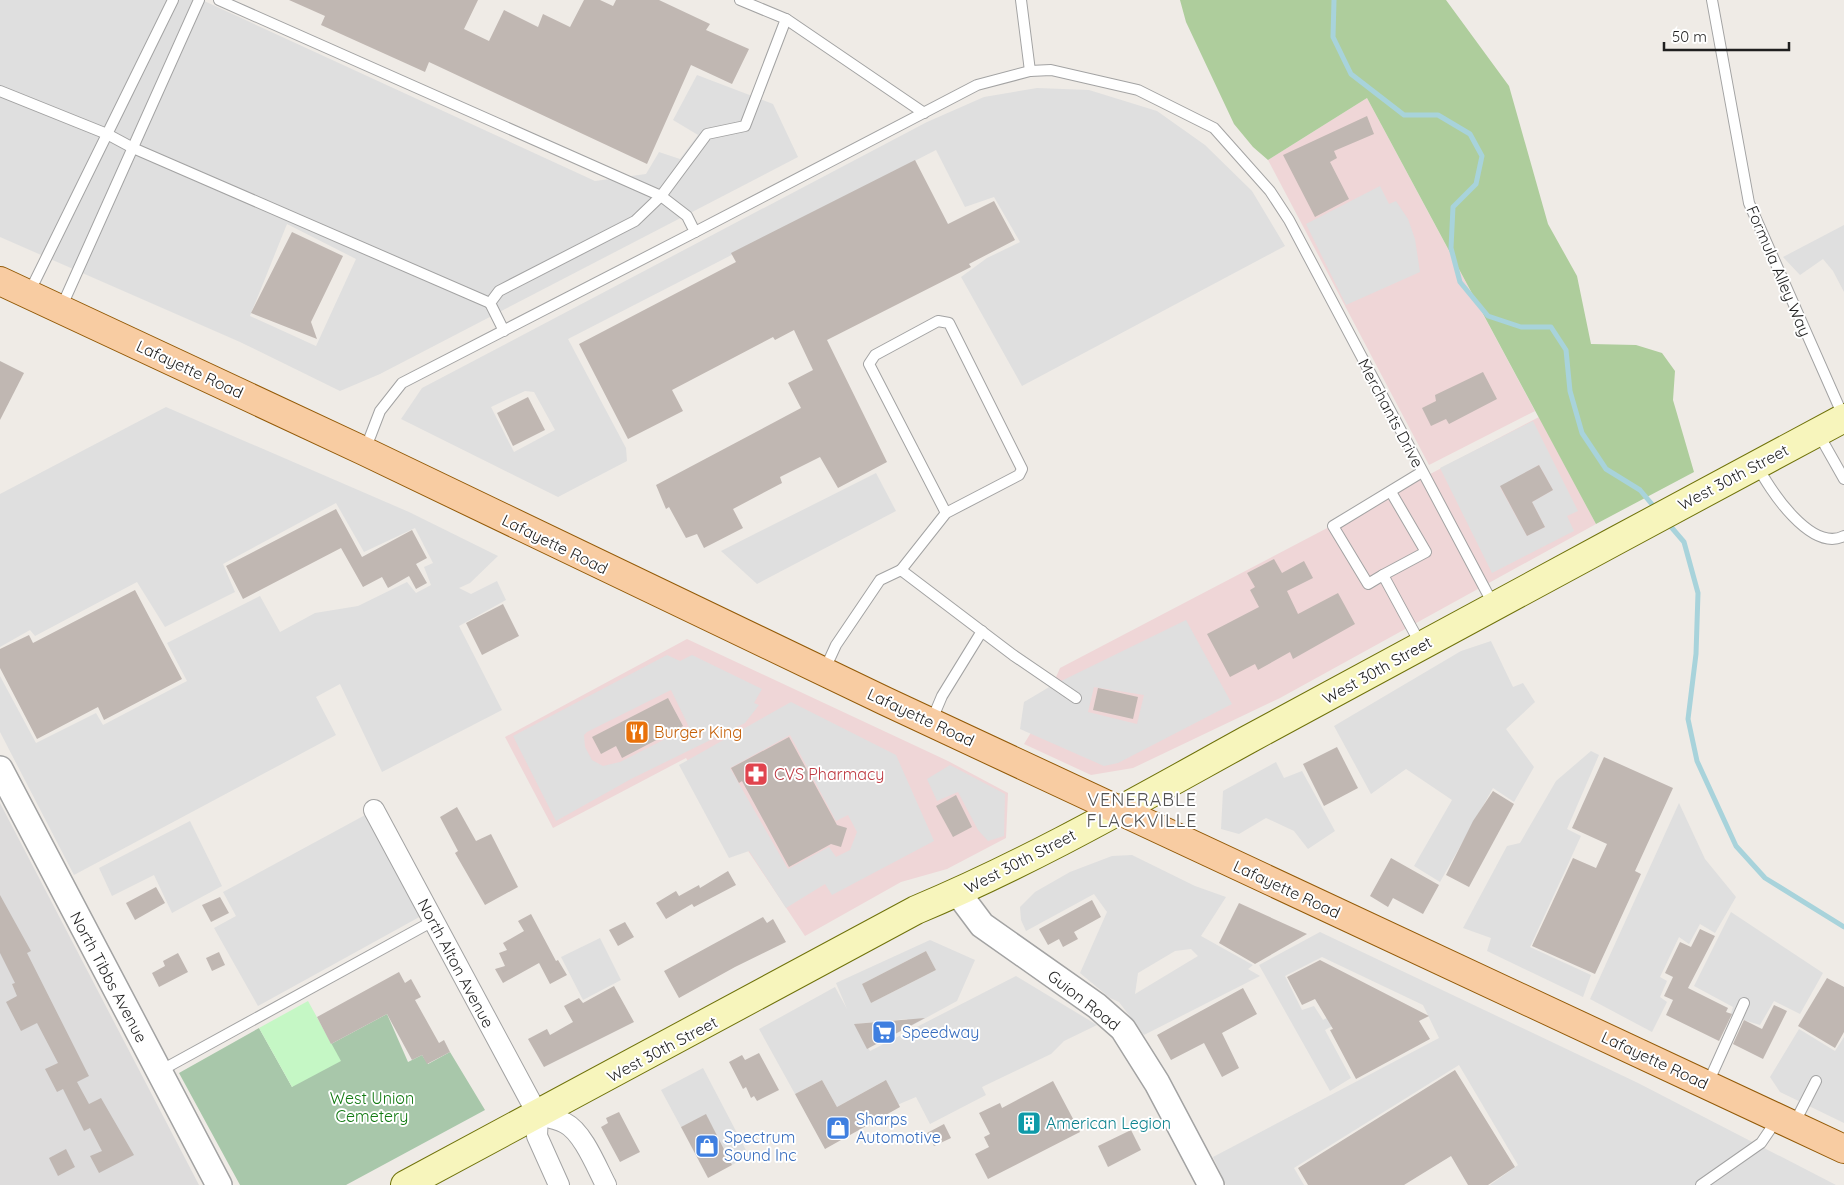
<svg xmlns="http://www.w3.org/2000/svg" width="1844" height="1185" viewBox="0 0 1844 1185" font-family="Quicksand,sans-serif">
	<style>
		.residential { fill: #dddcdc }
		.commercial { fill: #efd6d7 }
		.forest { fill: #aecd9c }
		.cemetery { fill: #a8c7aa }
		.park { fill: #c5f7c5 }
		.parking { fill: #dfdfdf; fill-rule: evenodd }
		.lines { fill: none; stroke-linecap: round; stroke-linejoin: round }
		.stream { stroke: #a8d3db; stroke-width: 5 }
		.building { fill: #c0b7b2 }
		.service-casing { stroke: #a3a3a3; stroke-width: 12 }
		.minor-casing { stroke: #a3a3a3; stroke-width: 22 }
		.tertiary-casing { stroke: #a3a3a3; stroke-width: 28 }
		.secondary-casing { stroke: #6f720a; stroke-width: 30 }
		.primary-casing { stroke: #935a07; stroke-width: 30 }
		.service { stroke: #fff; stroke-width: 10 }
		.minor { stroke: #fff; stroke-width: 20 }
		.tertiary { stroke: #fff; stroke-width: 25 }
		.secondary { stroke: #f7f5bc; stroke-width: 28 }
		.primary { stroke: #f8cca2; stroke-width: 28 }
		.labels { text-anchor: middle; stroke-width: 4; stroke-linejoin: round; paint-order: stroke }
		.street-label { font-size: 16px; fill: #1f1f1f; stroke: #fff }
		.food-label { font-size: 16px; fill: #c56008; stroke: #fff; text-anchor: start }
		.health-label { font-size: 16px; fill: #be3a42; stroke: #fff; text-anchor: start }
		.shop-label { font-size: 16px; fill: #366cbe; stroke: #fff; text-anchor: start }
		.park-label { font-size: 16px; fill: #117911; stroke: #fff }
		.culture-label { font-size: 16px; fill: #0d838f; stroke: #fff; text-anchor: start }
		.neighbourhood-label { font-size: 18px; letter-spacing: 1px; fill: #525252; stroke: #fff }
	</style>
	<rect width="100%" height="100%" fill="#efebe6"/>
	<polygon class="residential" points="0,803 199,1185 0,1185"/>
	<g class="commercial">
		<polygon points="1367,98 1535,411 1429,465 1268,160"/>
		<polygon points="1539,417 1596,524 1280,698 1133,768 1091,775 1024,744 1035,726 1060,668"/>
		<polygon points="687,639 948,761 1008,793 1006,838 947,869 901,882 805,936 686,758 553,828 505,737"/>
	</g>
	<polygon class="forest" points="1180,0 1446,0 1509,86 1548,224 1577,276 1591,344 1636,345 1662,353 1675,371 1673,400 1694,472 1596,524 1367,98 1268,160 1253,147 1234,124 1186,22"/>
	<polygon class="cemetery" points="387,1014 408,1062 422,1055 428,1064 450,1052 485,1110 346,1185 240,1185 179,1073 259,1028 292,1087 331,1044"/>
	<polygon class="park" points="308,1001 341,1061 292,1087 259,1028"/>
	<g class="parking">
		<path d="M0 0H202L595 181 646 174 659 152 680 159 698 135 673 120 697 75 773 104 798 157 380 374 340 391 240 342 0 237ZM287 224 356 259 316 346 250 316Z"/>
		<path d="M1037 88 1089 90 1157 111 1205 145 1252 191 1285 246 1022 386 961 277 987 258 1020 242 994 197 965 207 936 150 568 339 626 448 627 461 558 497 401 419 422 388 927 122 984 97ZM525 391 534 392 555 430 514 452 491 407Z"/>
		<polygon points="1380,186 1389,204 1396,201 1408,219 1415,239 1420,272 1346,305 1306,224"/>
		<polygon points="1844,225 1844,292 1833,271 1823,259 1800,275 1783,257"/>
		<polygon points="166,407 409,512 498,556 470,583 459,588 471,594 497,581 506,600 459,626 502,710 382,772 340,684 316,697 336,735 74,875 0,732 0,676 36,743 96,713 103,725 187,681 167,643 260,596 280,632 315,613 358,606 407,582 416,593 431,585 424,567 433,563 415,528 364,552 336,503 223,564 235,592 165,627 137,582 35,636 30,630 0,647 0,494"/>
		<path d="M1533 421 1578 511 1567 516 1574 531 1492 573 1440 468ZM1539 465 1553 490 1532 502 1545 527 1527 536 1500 487Z"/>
		<polygon points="876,473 896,511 757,584 721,551"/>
		<path d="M1186 620 1232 704 1118 763 1104 766 1020 729 1024 702 1051 686ZM1094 687 1144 695 1137 724 1088 712Z"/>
		<polygon points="1491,641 1513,687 1523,683 1535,702 1506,729 1534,767 1514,802 1493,788 1440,882 1414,866 1452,800 1406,769 1371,794 1334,726 1461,651"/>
		<path d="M667 655 680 661 692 655 762 689 754 703 759 705 745 723 631 779 556 821 513 736ZM671 690 689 727 620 762 603 766 592 760 585 747 584 735 587 732Z"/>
		<path d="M791 702 896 755 934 841 832 895 825 884 786 908 749 851 729 858 679 765ZM790 735 836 821 848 815 857 832 850 850 836 857 829 847 788 869 730 768Z"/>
		<polygon points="1591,751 1599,755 1567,829 1581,836 1530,947 1591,975 1583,997 1487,951 1491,938 1463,928 1507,846 1520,843 1556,781"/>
		<polygon points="1276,762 1284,778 1302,771 1335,831 1308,849 1294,831 1266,818 1239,834 1221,829 1223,791"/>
		<polygon points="950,765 1005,794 1004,836 988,841 978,830 958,792 937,801 927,779"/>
		<polygon points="1679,803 1705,859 1736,897 1715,933 1700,924 1689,944 1679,937 1660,977 1667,981 1660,997 1667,1002 1652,1032 1590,999"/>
		<polygon points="367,814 423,915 258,1006 214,928 236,916 223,892"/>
		<polygon points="190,821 222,886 172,913 154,875 112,896 99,868"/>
		<path d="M1132 855 1195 886 1226 897 1201 936 1253 965 1248 969 1260 976 1144 1035 1119 1002 1110 998 1080 973 1107 912 1094 894 1026 931 1021 920 1020 907 1035 892 1070 872 1112 856ZM1191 949 1198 956 1135 994 1138 973 1175 951Z"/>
		<polygon points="1731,912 1823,973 1800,1014 1774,1001 1760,1025 1730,1016 1733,1007 1694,986"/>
		<polygon points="1320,932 1638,1083 1836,1185 1490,1185 1518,1165 1459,1065 1294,1168 1304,1185 1226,1185 1213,1157 1439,1038 1423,1005 1322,957 1285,976 1302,1010 1314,1006 1323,1020 1340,1011 1345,1019 1325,1030 1351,1078 1330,1091 1259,965"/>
		<polygon points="600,938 621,980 583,1000 561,957"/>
		<path d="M930 940 975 960 957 1001 911 1026 907 1019 855 1024 870 1051 1016 976 1097 1025 1064 1041 1051 1054 982 1087 986 1095 930 1124 916 1097 897 1105 884 1081 837 1107 822 1080 795 1094 759 1029 835 987 847 1009 836 983ZM926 951 936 970 871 1003 862 984Z"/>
		<polygon points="1799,1029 1835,1051 1844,1037 1844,1123 1780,1092 1770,1077"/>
		<polygon points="703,1068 749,1156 732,1165 706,1115 681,1127 661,1090"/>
	</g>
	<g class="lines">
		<g class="stream">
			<polyline points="1334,0 1333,37 1351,74 1404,115 1438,115 1470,134 1482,156 1476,184 1453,207 1451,248 1460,282 1488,316 1521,327 1551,327 1566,350 1570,391 1582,433 1606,469 1640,490 1656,509"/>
			<polyline points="1666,521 1684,542 1698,593 1696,654 1688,719 1697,761 1736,846 1765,878 1844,927"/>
		</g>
	</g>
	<g class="building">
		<polygon points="289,0 478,0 464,29 489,41 504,10 538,27 543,14 570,27 584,0 600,0 613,6 616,0 659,0 710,24 706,30 749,49 732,84 691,65 647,164 429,62 425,72 321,25 325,16"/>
		<polygon points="1367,116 1374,134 1334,151 1337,158 1330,162 1349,199 1315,217 1283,155"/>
		<polygon points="915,160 948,224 994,201 1015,240 969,264 971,267 827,340 887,462 838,488 820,457 780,477 782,483 733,509 743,528 704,548 697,534 686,538 669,507 666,509 656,485 801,408 788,383 813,370 794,330 775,340 773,337 672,390 683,411 628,439 579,344 736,262 731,253"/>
		<polygon points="292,232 343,256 311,322 317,339 251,313"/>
		<polygon points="0,361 24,373 0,420"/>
		<polygon points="1483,372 1497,399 1449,424 1446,419 1431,426 1422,408 1436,401 1435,395"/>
		<polygon points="528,397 545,430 513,446 497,413"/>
		<polygon points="1539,465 1553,490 1532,502 1545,527 1527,536 1500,486"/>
		<polygon points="336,509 362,557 412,530 427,558 416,564 427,583 416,589 409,576 388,588 382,577 363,587 341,548 243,599 226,566"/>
		<polygon points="1274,559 1282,573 1304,561 1313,578 1287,591 1298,614 1338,593 1355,624 1293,659 1290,652 1258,670 1255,664 1230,677 1207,634 1259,607 1250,590 1255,587 1247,573"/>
		<polygon points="135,590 182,679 104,720 98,707 37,739 0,668 0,649 29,635 33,643"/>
		<polygon points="503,604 519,636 482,655 466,623"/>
		<polygon points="1098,688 1138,697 1133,719 1093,710"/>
		<polygon points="668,698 683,726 622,758 616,746 601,754 592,737"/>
		<polygon points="789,737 837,825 847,828 841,847 831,844 789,867 742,781 739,783 731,768"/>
		<polygon points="1337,747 1358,788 1324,806 1303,764"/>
		<polygon points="1604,757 1673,788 1635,871 1641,874 1595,974 1532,946 1573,858 1596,868 1607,844 1572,828"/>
		<polygon points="1493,791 1514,804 1469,887 1446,875 1473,821"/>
		<polygon points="956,795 972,827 953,837 936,806"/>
		<polygon points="457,807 476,841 491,834 518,887 485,905 455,853 458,851 440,817"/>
		<polygon points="1391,858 1439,885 1423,914 1393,898 1388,907 1370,896"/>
		<polygon points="728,871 736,885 694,907 692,904 666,919 656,903 676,891 679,896 699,885 700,888"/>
		<polygon points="156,887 165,903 135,920 126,903"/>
		<polygon points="0,895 31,951 27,953 89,1076 77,1082 89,1104 101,1098 134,1155 99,1173 90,1156 102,1151 90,1128 84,1131 63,1089 57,1092 45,1069 58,1063 37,1023 21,1031 6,1002 17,996 12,984 15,983 0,953"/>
		<polygon points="220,897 229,913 211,922 202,905"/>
		<polygon points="1092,900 1101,917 1074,932 1078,939 1063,947 1059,939 1048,945 1039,929"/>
		<polygon points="1239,903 1307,934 1255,964 1219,943"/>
		<polygon points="531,914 556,961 558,960 567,975 550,984 539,963 503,983 495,969 505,966 499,953 507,950 503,943 524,931 518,921"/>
		<polygon points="763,917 767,923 773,919 786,942 735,967 679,998 664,971"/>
		<polygon points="625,922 634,937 618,946 609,930"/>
		<polygon points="1700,929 1715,936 1688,988 1728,1008 1726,1012 1732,1014 1719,1041 1666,1015 1673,1000 1664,996 1673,977 1665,973 1680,942 1691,947"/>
		<polygon points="926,951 936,970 871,1003 862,984"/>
		<polygon points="219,952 225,965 212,971 206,958"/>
		<polygon points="178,953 188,972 159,987 152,973 165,966 163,961"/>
		<polygon points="1320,960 1429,1016 1419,1021 1430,1039 1356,1079 1330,1030 1333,1029 1315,999 1302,1005 1287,977"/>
		<polygon points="399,972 405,983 411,979 421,997 415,1000 439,1043 444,1040 450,1052 427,1064 422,1055 412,1060 387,1014 331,1044 317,1017"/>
		<polygon points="1827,978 1844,987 1844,1032 1835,1048 1798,1026"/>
		<polygon points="614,986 634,1022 544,1067 528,1039 547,1029 550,1035 573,1022 564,1006 579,998 583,1003"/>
		<polygon points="1243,988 1257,1014 1222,1033 1239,1068 1222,1077 1204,1043 1171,1060 1157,1035"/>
		<polygon points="1774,1005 1787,1011 1763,1059 1733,1044 1744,1020 1762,1029"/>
		<polygon points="925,1018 867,1049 854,1024"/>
		<polygon points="759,1053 779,1090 757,1101 754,1096 751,1098 746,1087 743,1089 729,1062 742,1055 745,1060"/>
		<polygon points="1455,1070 1515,1167 1488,1185 1468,1185 1451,1156 1404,1185 1308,1185 1298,1168"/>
		<polygon points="822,1080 837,1107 886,1080 900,1107 825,1149 795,1094"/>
		<polygon points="1053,1081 1080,1132 988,1179 975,1154 989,1147 984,1137 990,1134 979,1113 1000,1103 1002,1108"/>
		<polygon points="619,1112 640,1152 620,1162 601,1127 608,1123 606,1118"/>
		<polygon points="706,1114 732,1165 708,1178 681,1127"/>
		<polygon points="944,1124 951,1138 934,1146 927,1133"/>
		<polygon points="1131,1130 1141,1150 1108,1167 1098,1146"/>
		<polygon points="66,1149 75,1167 58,1176 49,1158"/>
	</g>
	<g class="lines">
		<g class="service-casing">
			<g id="service">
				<polyline points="219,0 661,196 707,134 745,126 786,19 740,0"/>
				<polyline points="1021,0 1030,71"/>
				<polyline points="1712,0 1749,203 1844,418"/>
				<polyline points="786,19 924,113"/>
				<polyline points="0,91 107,134 133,148 490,303"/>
				<polyline points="695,232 977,85 1030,71 1051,70 1138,90 1214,128 1270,191 1289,220 1493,604"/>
				<polyline points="29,293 173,0"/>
				<polyline points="61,308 199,0"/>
				<polyline points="1818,433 1844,479"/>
				<polyline points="365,450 380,411 402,383 695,232 687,216 661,196 635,221 499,291 490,303 504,331"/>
				<path d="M1757 465C1769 489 1811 553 1844 536"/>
				<polyline points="1391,492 1426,552 1383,575 1421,645"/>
				<polyline points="901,570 946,513 1019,475 1022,469 949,323 938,321 875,355 869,364 946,513"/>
				<polyline points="1383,575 1368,584 1333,526 1422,472"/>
				<polyline points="824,671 836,645 880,580 901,570 1013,655 1076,698"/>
				<polyline points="931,722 942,696 982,631"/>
				<polyline points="160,1071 433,921"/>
				<polyline points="1708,1083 1744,1003"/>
				<polyline points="1794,1124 1816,1081"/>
				<polyline points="1701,1185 1761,1143 1778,1118"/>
			</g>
		</g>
		<g class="minor-casing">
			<g id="minor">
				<polyline points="374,810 538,1115 537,1136 559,1185"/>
				<path d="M538 1115C547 1117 558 1119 565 1123 583 1132 597 1168 606 1185"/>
			</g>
		</g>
		<g class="tertiary-casing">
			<g id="tertiary">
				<polyline points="0,769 219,1185"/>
				<polyline points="958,893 982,925 1097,1006 1123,1029 1157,1083 1211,1185"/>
			</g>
		</g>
		<g class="secondary-casing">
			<path id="secondary" d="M405 1185 916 910C1031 862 1140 799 1249 739 1448 632 1645 524 1844 418"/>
		</g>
		<g class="primary-casing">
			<polyline id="primary" points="0,281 364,451 885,701 1844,1149"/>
		</g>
		<use href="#service" class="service"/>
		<use href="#minor" class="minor"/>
		<use href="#tertiary" class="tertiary"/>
		<use href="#secondary" class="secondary"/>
		<use href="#primary" class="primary"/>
	</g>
	<defs>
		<g id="restaurant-square" transform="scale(1.25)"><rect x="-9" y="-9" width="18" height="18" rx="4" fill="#e8710a" stroke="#fff"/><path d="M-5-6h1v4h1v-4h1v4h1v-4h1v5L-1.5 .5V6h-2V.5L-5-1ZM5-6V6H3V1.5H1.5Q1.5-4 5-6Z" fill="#fff"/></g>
		<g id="pharmacy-square" transform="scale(1.25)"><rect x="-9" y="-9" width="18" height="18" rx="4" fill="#e0444e" stroke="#fff"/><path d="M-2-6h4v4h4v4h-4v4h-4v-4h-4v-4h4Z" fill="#fff"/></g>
		<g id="supermarket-square" transform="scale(1.25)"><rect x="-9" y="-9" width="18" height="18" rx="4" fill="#3f7fe0" stroke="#fff"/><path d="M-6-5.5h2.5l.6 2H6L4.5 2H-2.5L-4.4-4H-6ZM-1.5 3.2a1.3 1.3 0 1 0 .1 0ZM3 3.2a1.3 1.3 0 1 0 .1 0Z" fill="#fff"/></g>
		<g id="building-square" transform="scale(1.25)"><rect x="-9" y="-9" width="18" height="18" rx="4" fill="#0f9aa8" stroke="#fff"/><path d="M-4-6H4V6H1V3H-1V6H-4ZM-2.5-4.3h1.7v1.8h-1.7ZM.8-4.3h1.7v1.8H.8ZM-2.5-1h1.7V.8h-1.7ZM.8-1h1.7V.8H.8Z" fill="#fff"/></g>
		<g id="shop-square" transform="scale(1.25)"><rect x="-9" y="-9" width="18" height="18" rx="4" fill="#3f7fe0" stroke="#fff"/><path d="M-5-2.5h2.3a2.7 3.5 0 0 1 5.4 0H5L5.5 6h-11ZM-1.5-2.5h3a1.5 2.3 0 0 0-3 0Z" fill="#fff"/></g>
	</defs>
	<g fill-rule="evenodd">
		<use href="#restaurant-square" x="637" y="732"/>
		<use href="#pharmacy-square" x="756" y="774"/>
		<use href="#supermarket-square" x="884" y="1032"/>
		<use href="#building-square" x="1029" y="1123"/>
		<use href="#shop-square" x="838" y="1128"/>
		<use href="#shop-square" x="707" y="1146"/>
	</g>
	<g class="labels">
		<g class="street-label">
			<text transform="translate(1779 271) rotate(67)" y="6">Formula Alley Way</text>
			<text transform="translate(190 369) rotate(25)" y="6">Lafayette Road</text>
			<text transform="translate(1391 413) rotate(62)" y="6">Merchants Drive</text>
			<text transform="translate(1733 477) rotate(-28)" y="6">West 30th Street</text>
			<text transform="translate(555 544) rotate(26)" y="6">Lafayette Road</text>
			<text transform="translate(1377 670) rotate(-29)" y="6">West 30th Street</text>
			<text transform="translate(921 717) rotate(25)" y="6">Lafayette Road</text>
			<text transform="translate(1020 861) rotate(-27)" y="6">West 30th Street</text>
			<text transform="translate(1287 889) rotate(25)" y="6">Lafayette Road</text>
			<text transform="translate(456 963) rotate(62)" y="6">North Alton Avenue</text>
			<text transform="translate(109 977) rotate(62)" y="6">North Tibbs Avenue</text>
			<text transform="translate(1084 1000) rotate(38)" y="6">Guion Road</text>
			<text transform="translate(662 1049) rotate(-28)" y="6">West 30th Street</text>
			<text transform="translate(1655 1060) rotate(25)" y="6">Lafayette Road</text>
		</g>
		<g class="food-label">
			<text x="654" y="738">Burger King</text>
		</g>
		<g class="health-label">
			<text x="774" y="780">CVS Pharmacy</text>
		</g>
		<g class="shop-label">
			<text x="902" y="1038">Speedway</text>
			<text x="856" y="1125">Sharps<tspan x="856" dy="18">Automotive</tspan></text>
			<text x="724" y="1143">Spectrum<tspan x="724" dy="18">Sound Inc</tspan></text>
		</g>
		<g class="park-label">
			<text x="372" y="1104">West Union<tspan x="372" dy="18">Cemetery</tspan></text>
		</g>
		<g class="culture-label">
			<text x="1046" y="1129">American Legion</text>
		</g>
		<g class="neighbourhood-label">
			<text x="1142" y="806">VENERABLE<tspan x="1142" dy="21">FLACKVILLE</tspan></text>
		</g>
	</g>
	<path d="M1664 42v8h125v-8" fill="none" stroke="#1f1f1f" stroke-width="2.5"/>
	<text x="1672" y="42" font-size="15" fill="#1f1f1f" stroke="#ffffff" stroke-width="4" paint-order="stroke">50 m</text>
</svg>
